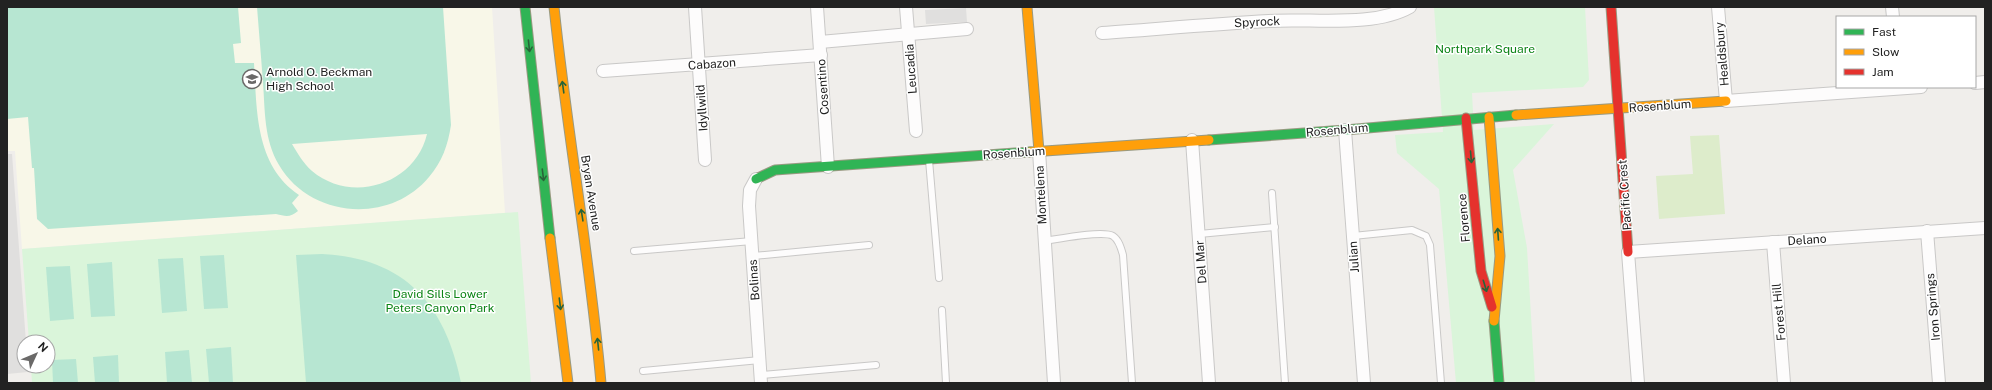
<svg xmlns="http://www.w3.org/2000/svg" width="1992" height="390" viewBox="0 0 1992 390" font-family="'Public Sans',sans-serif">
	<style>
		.education { fill: #f8f7e8 }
		.grass { fill: #ddeccb }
		.park { fill: #daf5da }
		.pitch { fill: #b7e6d2; fill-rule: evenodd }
		.parking { fill: #e0dfde }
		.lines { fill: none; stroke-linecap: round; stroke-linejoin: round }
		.lane-casing { stroke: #c9c8c7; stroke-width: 8 }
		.street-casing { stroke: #c9c8c7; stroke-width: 14 }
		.fast-casing { stroke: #999a82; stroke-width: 11 }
		.slow-casing { stroke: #999a82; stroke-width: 11 }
		.jam-casing { stroke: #999a82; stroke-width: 11 }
		.lane { stroke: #fdfcfc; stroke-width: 6 }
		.street { stroke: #fdfcfc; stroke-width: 12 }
		.fast { stroke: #30b455; stroke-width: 9 }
		.slow { stroke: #ff9f0a; stroke-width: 9 }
		.jam { stroke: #e5322d; stroke-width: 9 }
		.oneway { stroke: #286439 }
		.labels { text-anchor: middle; stroke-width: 3; stroke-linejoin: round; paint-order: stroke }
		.street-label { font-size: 12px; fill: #222; stroke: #fff }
		.park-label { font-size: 12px; fill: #0c8416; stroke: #fff }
		.poi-label { font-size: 12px; fill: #222; stroke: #fff; text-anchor: start }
	</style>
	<rect width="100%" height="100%" fill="#f0eeeb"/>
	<polygon class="education" points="7,7 492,7 505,213 22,249 15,151 7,151"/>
	<polygon class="grass" points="1719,135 1725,214 1659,219 1656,176 1693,174 1690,136"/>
	<g class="park">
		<polygon points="1434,7 1585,7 1589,80 1583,87 1472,93 1474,130 1554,124 1513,170 1527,248 1535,383 1456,383 1439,189 1397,153 1395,135 1443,132"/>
		<polygon points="518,212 531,383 32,383 31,366 48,366 48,342 29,342 22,249"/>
	</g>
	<g class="pitch">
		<path d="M7 7H238L241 43 233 44 235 63H254C257 111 255 165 299 195L292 203 298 211C290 218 285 216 276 214L48 229 37 219 34 168H32L28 117 7 119Z"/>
		<path d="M257 7H443L451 125C448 145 442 162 429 177 389 225 310 218 279 165 264 140 265 111 263 82 261 57 259 32 257 7ZM427 134C415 185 351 204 312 171 303 163 298 154 292 144Z"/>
		<path d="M322 254C405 258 445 304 461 383H306L296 255Z"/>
		<polygon points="224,255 228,308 204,309 200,256"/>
		<polygon points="183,258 187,311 162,313 158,259"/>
		<polygon points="112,262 115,316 91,317 87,264"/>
		<polygon points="70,266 74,319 50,321 46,267"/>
		<polygon points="231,347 233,383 209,383 206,349"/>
		<polygon points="189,350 192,383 167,383 165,352"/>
		<polygon points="118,355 119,383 95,383 93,357"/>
		<polygon points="76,359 78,383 53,383 52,360"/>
	</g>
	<g class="parking">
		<polygon points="966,8 967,22 926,24 925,10"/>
		<polygon points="7,154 12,154 26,342 24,342 24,366 28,366 28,372 7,374"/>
	</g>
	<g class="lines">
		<g class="lane-casing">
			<g id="lane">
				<polyline points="929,160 939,278"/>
				<polyline points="1272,193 1285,383"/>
				<polyline points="1199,234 1275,227"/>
				<polyline points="1353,236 1412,230 1426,236 1430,245 1441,383"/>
				<path d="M1044 241C1058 239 1103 230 1113 236 1119 240 1121 248 1123 255L1132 383"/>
				<polyline points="634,251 752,241"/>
				<polyline points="753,256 869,245"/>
				<polyline points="942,310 946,383"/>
				<polyline points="643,371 760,360"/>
				<polyline points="761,375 876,365"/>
			</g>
		</g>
		<g class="street-casing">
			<g id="street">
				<polyline points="695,7 705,160"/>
				<polyline points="817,7 828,167"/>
				<polyline points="906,7 916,131"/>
				<polyline points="1718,7 1726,101 1921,87"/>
				<polyline points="1892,7 1893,17"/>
				<path d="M1102 33C1158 29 1213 24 1269 21 1311 18 1373 28 1410 7"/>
				<polyline points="820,42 967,29"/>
				<polyline points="603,71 821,55"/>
				<polyline points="1975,83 1985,82"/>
				<polyline points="1345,130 1364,383"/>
				<polyline points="1192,140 1209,383"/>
				<polyline points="1039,151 1054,383"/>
				<polyline points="756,179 750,190 749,206 761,383"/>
				<polyline points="1927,231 1939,383"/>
				<polyline points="1773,242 1784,383"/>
				<polyline points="1638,383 1628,252 1985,228"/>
			</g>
		</g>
		<g class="fast-casing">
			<g id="fast">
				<polyline points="525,7 550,238"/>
				<polyline points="1209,140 1345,130 1516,115"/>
				<polyline points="756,179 775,170 1030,152"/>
				<polyline points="1494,321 1499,383"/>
			</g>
		</g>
		<g class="slow-casing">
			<g id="slow">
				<path d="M554 7C567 133 590 257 601 383"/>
				<polyline points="1027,7 1039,151"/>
				<polyline points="1516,115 1726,101"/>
				<polyline points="1489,117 1500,256 1494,321"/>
				<polyline points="1030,152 1209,140"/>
				<polyline points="550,238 568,383"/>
			</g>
		</g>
		<g class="jam-casing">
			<g id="jam">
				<polyline points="1611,7 1628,252"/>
				<polyline points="1466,118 1481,271 1492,307"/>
			</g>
		</g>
		<use href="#lane" class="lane"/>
		<use href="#street" class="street"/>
		<use href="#fast" class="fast"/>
		<use href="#slow" class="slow"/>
		<use href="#jam" class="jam"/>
	</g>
	<defs><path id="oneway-shaft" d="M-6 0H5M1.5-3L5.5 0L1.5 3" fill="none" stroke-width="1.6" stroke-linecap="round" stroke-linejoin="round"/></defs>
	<g class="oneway">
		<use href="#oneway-shaft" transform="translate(529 46) rotate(84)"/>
		<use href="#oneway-shaft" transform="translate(563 87) rotate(-98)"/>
		<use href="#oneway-shaft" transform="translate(1471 157) rotate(85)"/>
		<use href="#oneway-shaft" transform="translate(543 175) rotate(83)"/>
		<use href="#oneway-shaft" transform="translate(582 215) rotate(-99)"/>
		<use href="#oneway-shaft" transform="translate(1498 234) rotate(-94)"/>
		<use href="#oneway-shaft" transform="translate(1485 286) rotate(73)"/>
		<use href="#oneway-shaft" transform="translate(560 304) rotate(83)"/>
		<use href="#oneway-shaft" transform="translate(598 344) rotate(-96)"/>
	</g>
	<defs>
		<g id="school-ring" transform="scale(1)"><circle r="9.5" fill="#fff" stroke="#6a6968" stroke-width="1.5"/><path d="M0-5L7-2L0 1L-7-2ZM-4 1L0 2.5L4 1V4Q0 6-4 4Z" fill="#6a6968"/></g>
	</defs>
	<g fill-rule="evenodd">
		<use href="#school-ring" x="252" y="79"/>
	</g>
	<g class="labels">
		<g class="street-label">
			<text transform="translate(1257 22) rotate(-3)" y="4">Spyrock</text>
			<text transform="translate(1722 54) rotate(-95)" y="4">Healdsbury</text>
			<text transform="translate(712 64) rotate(-4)" y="4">Cabazon</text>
			<text transform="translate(911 69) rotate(-94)" y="4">Leucadia</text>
			<text transform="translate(823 87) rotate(-94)" y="4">Cosentino</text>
			<text transform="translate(1660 106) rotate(-4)" y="4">Rosenblum</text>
			<text transform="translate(702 108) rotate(-94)" y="4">Idyllwild</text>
			<text transform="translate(1337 130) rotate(-5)" y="4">Rosenblum</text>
			<text transform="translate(1014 153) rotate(-4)" y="4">Rosenblum</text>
			<text transform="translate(591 193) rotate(81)" y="4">Bryan Avenue</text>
			<text transform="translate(1041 195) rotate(-93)" y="4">Montelena</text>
			<text transform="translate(1625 195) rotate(-94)" y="4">Pacific Crest</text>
			<text transform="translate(1464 218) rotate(-95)" y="4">Florence</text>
			<text transform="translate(1807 240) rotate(-4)" y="4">Delano</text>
			<text transform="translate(1354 257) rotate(-94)" y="4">Julian</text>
			<text transform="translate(1201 262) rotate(-94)" y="4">Del Mar</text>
			<text transform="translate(754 280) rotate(-94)" y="4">Bolinas</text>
			<text transform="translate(1933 307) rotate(-95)" y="4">Iron Springs</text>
			<text transform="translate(1779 312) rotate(-95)" y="4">Forest Hill</text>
		</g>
		<g class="park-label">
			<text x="1485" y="53">Northpark Square</text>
			<text x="440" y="298">David Sills Lower<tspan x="440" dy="14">Peters Canyon Park</tspan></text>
		</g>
		<g class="poi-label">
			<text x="266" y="76">Arnold O. Beckman<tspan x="266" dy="14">High School</tspan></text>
		</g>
	</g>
	<rect width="1992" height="390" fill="none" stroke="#222222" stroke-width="16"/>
	<rect x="1836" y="16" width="140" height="72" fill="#ffffff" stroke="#a7a7a7"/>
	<rect x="1844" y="29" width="20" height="6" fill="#30b455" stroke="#a7a7a7"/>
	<text x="1872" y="36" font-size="12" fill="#222222">Fast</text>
	<rect x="1844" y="49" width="20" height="6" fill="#ff9f0a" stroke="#a7a7a7"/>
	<text x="1872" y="56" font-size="12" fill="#222222">Slow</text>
	<rect x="1844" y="69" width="20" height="6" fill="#e5322d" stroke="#a7a7a7"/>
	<text x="1872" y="76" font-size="12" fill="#222222">Jam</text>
	<g transform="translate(36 354) rotate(46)"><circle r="19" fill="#ffffff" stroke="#a7a7a7"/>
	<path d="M0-3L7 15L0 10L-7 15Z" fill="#6a6968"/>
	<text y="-6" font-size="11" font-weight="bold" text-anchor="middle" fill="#222222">N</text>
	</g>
</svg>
